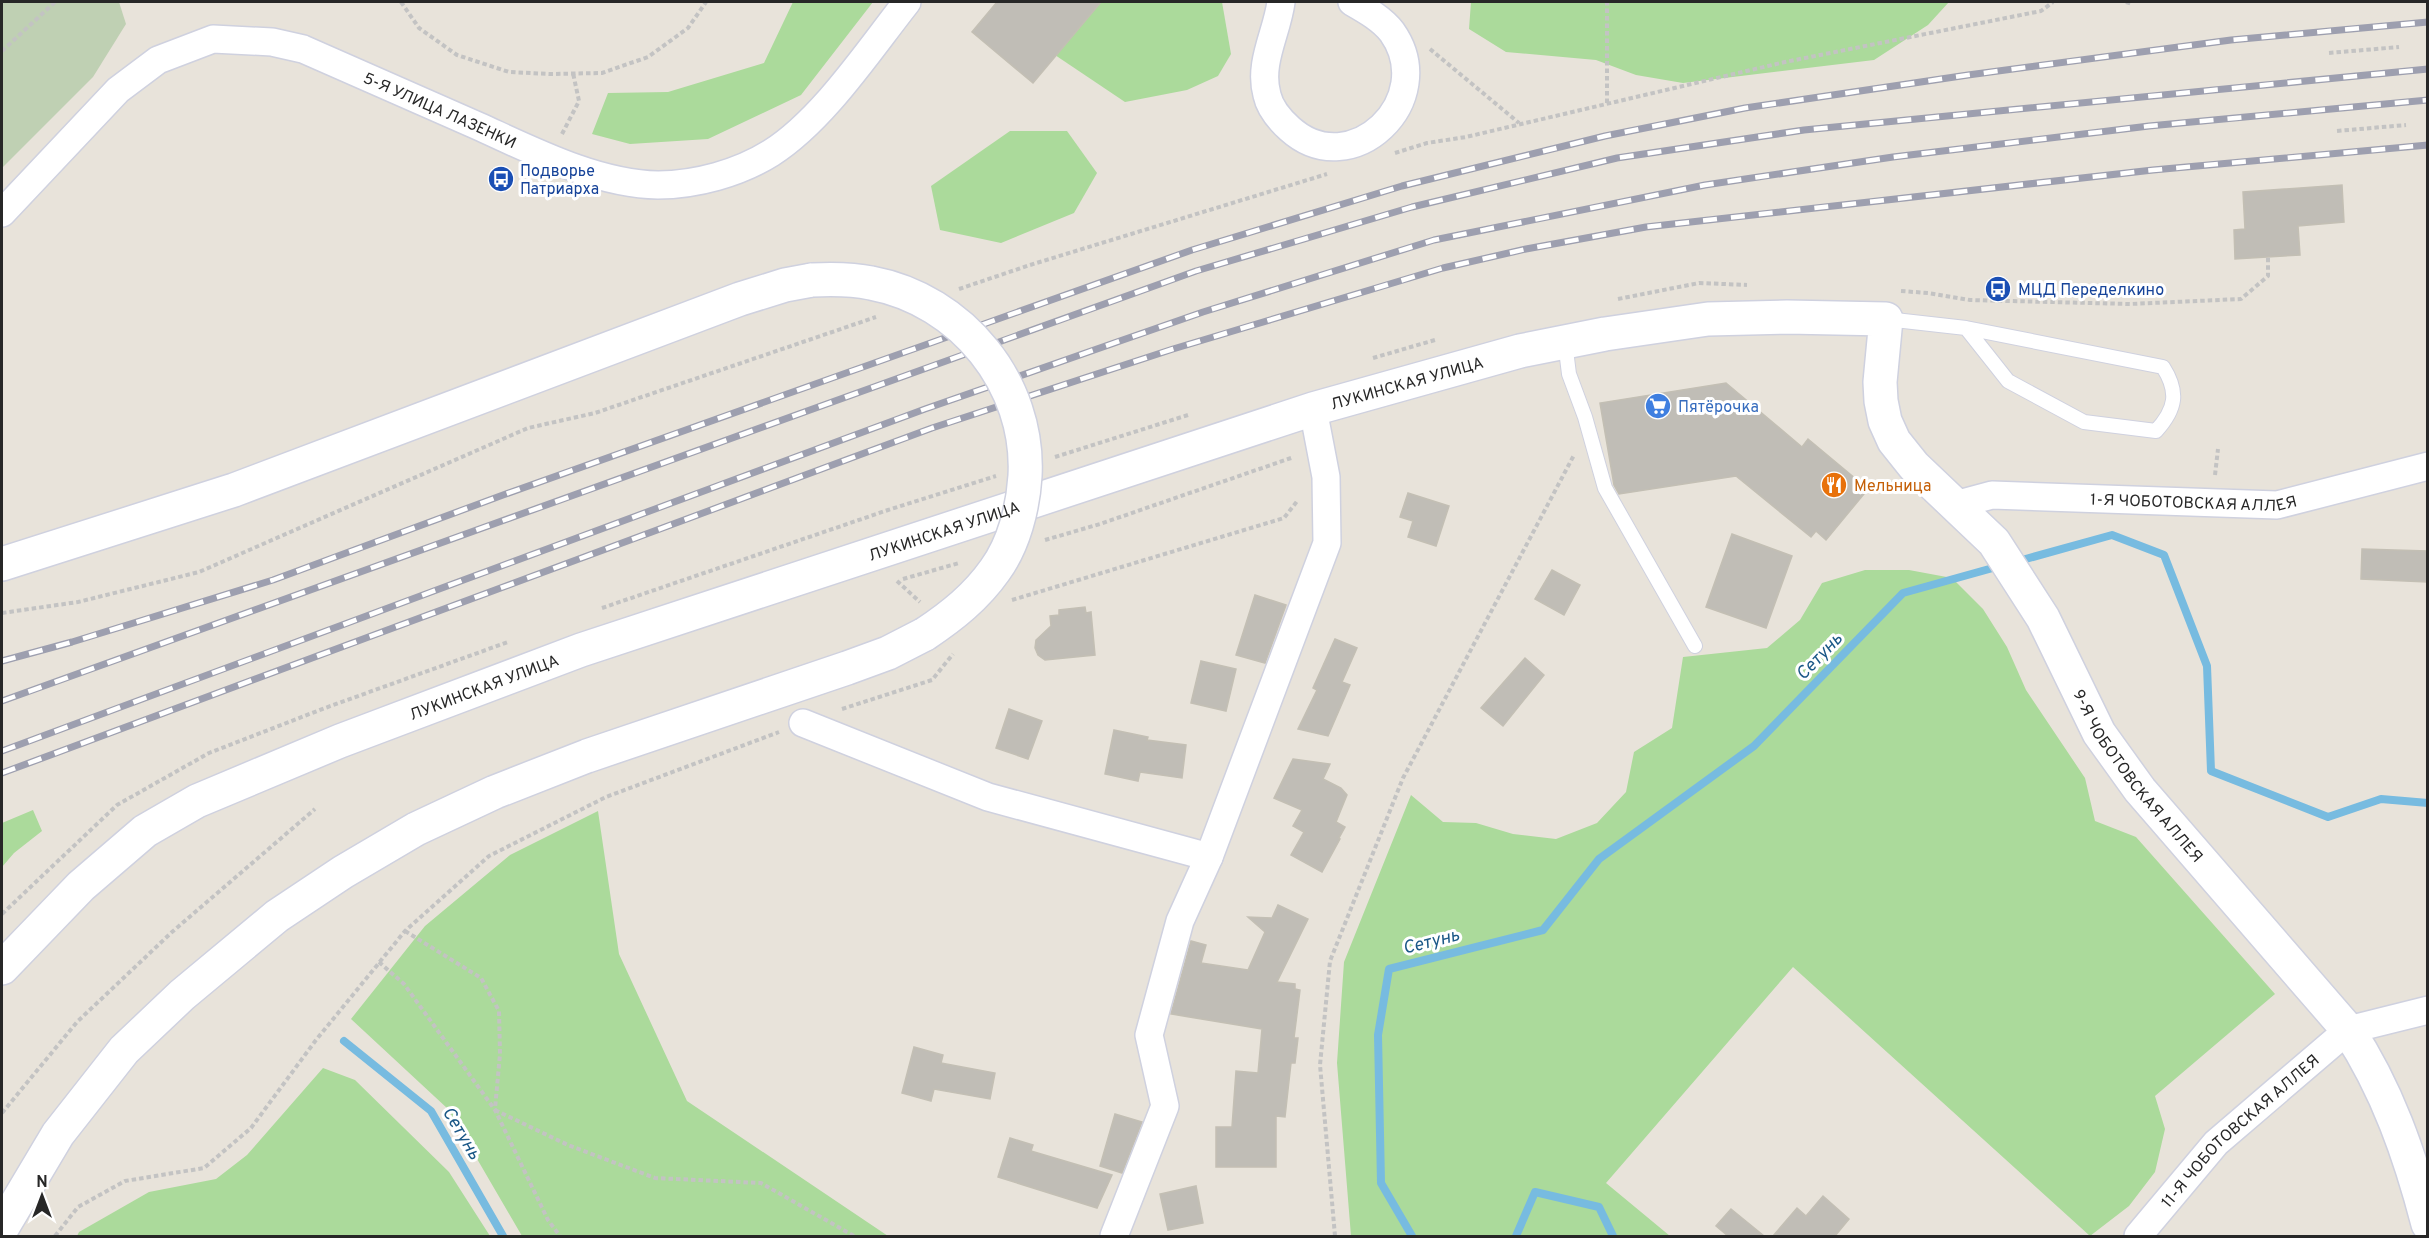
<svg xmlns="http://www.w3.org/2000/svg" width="2429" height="1238" viewBox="0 0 2429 1238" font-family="Overpass,sans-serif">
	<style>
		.green { fill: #abda9b }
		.cemetery { fill: #bfd0b3 }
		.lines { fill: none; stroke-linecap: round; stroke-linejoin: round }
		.stream { stroke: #77bbe0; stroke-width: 8 }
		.building { fill: #c0bdb6; stroke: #c3bfb4; stroke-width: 1.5 }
		.lane-casing { stroke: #cfd1df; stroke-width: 16 }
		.street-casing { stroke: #cfd1df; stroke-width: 30 }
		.secondary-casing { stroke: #cfd1df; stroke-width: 36 }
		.path { stroke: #c3c3c3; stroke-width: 4; stroke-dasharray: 4.5 3; stroke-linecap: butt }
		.lane { stroke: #fff; stroke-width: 14 }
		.street { stroke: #fff; stroke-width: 27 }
		.secondary { stroke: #fff; stroke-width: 33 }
		.rail-casing { stroke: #9d9faf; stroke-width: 7 }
		.rail { stroke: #fff; stroke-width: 4.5; stroke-dasharray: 14; stroke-linecap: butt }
		.secondary-bridge-casing { stroke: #cfd1df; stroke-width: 36; stroke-linecap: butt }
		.secondary-bridge { stroke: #fff; stroke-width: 33 }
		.labels { text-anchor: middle; stroke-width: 6; stroke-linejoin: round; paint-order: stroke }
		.street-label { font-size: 16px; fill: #272727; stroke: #fff }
		.transit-label { font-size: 16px; fill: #164399; stroke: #fff; text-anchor: start }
		.shop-label { font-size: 16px; fill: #366cbe; stroke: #fff; text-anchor: start }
		.food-label { font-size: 16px; fill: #c56008; stroke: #fff; text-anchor: start }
		.water-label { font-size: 18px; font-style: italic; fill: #1b5887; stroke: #fff }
	</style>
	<rect width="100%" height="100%" fill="#e8e3da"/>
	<g class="green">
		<polygon points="793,2 873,2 801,95 708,139 630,144 592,134 608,93 668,92 764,63"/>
		<polygon points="1020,2 1222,2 1231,54 1218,76 1187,90 1125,102 1055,55"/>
		<polygon points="1471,2 1949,2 1928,25 1874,60 1683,83 1636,75 1596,60 1506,52 1469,29"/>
		<polygon points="1010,131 1067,131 1097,173 1074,213 1001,243 940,230 931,186"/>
		<polygon points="1865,570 1909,570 1952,578 1983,609 2007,647 2026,690 2085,778 2095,821 2136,837 2275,994 2155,1096 2165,1129 2155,1172 2129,1206 2090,1236 1793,967 1606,1183 1670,1236 1351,1236 1337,1063 1344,962 1411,795 1443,822 1476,823 1513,834 1556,839 1597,823 1626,792 1634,752 1672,728 1683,657 1767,648 1800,620 1822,583"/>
		<polygon points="33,810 42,831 14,853 2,867 2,823"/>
		<polygon points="598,811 619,954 687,1101 888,1236 522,1236 448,1109 351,1019 425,926 510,855"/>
		<polygon points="323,1068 355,1080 449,1172 490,1236 77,1236 79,1232 149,1192 216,1179 247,1155"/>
	</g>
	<polygon class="cemetery" points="2,2 119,2 126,24 93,77 2,168"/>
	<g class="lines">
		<g class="stream">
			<polyline points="2015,562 2112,535 2164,555 2207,666 2211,771 2328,817 2381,799 2428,803"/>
			<polyline points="344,1041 431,1111 503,1236"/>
			<polyline points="1412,1236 1381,1183 1378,1035 1389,969 1543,930 1599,859 1754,746 1903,593 2000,566"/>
			<polyline points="1516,1236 1535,1192 1599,1207 1613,1236"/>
		</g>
	</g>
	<g class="building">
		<polygon points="997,2 1101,2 1033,83 972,32"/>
		<polygon points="2342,185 2344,222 2298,226 2300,255 2235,259 2234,230 2245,229 2243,192"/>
		<polygon points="1726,383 1802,447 1808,439 1868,489 1826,540 1816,531 1811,537 1736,476 1619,494 1614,485 1600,403"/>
		<polygon points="1408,493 1449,506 1436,546 1408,537 1413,521 1400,517"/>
		<polygon points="1732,534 1792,556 1766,628 1706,607"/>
		<polygon points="2362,549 2427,551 2427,582 2361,579"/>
		<polygon points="1552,570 1580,585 1564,615 1535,599"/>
		<polygon points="1255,595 1286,605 1265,663 1236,655"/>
		<polygon points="1085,607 1086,613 1091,612 1095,655 1045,660 1038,655 1035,648 1036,640 1051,626 1050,616 1059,615 1059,610"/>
		<polygon points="1335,639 1357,648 1342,682 1350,685 1328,736 1298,729 1317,690 1313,688"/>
		<polygon points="1525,658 1544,675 1503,726 1481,708"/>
		<polygon points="1201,661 1236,669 1226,711 1191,703"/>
		<polygon points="1009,709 1042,721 1028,759 996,748"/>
		<polygon points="1114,730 1148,737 1147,740 1186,745 1182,778 1140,772 1138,781 1105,774"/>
		<polygon points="1293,759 1330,764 1323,779 1341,788 1347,795 1336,822 1345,827 1339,838 1340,839 1322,872 1291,855 1304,832 1293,826 1302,810 1274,798"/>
		<polygon points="1278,905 1308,919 1277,982 1295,984 1295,989 1300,990 1294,1038 1298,1038 1295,1063 1291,1063 1285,1117 1276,1116 1276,1167 1216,1167 1216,1127 1232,1127 1236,1071 1258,1073 1262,1029 1171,1014 1191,941 1206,945 1201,963 1248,970 1265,932 1248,917 1272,918"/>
		<polygon points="914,1047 943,1055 941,1063 995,1073 990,1099 934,1089 931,1101 902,1093"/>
		<polygon points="1115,1114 1142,1122 1122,1173 1100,1166"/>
		<polygon points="1010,1138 1033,1145 1031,1151 1112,1175 1097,1208 998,1177"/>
		<polygon points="1196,1186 1203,1223 1168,1230 1160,1194"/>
		<polygon points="1823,1196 1849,1219 1835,1236 1773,1236 1797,1208 1806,1216"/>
		<polygon points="1731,1209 1764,1236 1728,1236 1716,1226"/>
	</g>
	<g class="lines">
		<g class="lane-casing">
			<g id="lane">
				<path d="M1886 319 1966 328 2163 367C2179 392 2176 409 2156 431L2084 422 2008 381 1966 328"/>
				<polyline points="1565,342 1569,374 1585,417 1605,488 1695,646"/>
			</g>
		</g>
		<g class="street-casing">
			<g id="street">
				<path d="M1281 2C1277 33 1258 63 1267 95 1270 109 1280 120 1290 129 1351 184 1440 100 1392 32 1382 19 1366 10 1352 2"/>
				<path id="s1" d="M2 213 118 90 158 60 213 39 272 42 303 49C362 75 420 101 478 126 533 151 597 184 658 185 696 185 739 173 771 153 823 120 869 50 907 2"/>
				<path id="s2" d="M1955 505 1992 495 2277 505 2428 466"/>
				<polyline points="803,723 988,797 1209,857"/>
				<polyline points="1114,1236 1165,1106 1149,1035 1180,921 1209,857 1327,543 1326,477 1313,409"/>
				<path id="s3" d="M2138 1236 2216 1143 2348 1030 2428 1010"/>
			</g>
		</g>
		<g class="secondary-casing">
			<g id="secondary">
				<polyline points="2,564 234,490 740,299 785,285 812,280"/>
				<path id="s4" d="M2 968 81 886 145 831 197 801 340 741 581 650 1313 409 1520 351 1605 334 1708 319 1787 317 1886 319 1880 382 1881 401 1885 421 1894 441 1914 466 1994 542 2043 618 2099 733 2140 790 2348 1030C2387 1089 2410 1155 2428 1224"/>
				<polyline points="2,1228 58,1134 124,1050 182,995 277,916 343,872 416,829 495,792 587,756 847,668 888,653 925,634"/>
			</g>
		</g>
		<g class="path">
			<polyline points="401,2 419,28 457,55 509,72 551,74 602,73 648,57 688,28 706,2"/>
			<polyline points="2126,2 2132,4"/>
			<polyline points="1430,49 1519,123"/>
			<polyline points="2,51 55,2"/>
			<polyline points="2329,53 2399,47"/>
			<polyline points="1607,103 1607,2"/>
			<polyline points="2337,131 2406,125"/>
			<polyline points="562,134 579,101 573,73"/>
			<polyline points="1395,153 1427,143 1466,137 1785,62 2041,11 2053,2"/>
			<polyline points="959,289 1030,265 1327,174"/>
			<polyline points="1901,291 1928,293 1970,300 2130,304 2241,299 2268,276 2268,257"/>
			<polyline points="1618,299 1699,283 1747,285"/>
			<polyline points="1373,358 1435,340"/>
			<polyline points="1055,457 1188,415"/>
			<polyline points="2215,475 2218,449"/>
			<polyline points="1045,540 1100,524 1294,457"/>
			<polyline points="903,579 959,563"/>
			<polyline points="897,581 920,602"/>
			<polyline points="1012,600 1284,518 1298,500"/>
			<polyline points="602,608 888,510 996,476"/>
			<polyline points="2,613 78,602 199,572 528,428 595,413 876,317"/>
			<polyline points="842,709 932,680 953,654"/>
			<polyline points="2,914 117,805 209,753 325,708 508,642"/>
			<polyline points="405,931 481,978 499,1011 500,1054 495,1109"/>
			<polyline points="379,962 404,984 495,1110 548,1220 560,1236"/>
			<polyline points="495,1110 568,1145 655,1178 761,1183 854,1236"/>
			<polyline points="2,1113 77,1022 172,932 315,809"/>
			<polyline points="55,1236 78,1207 125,1181 204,1168 251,1128 316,1040 405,931 489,856 606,797 779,732"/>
			<polyline points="1335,1236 1320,1065 1330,961 1403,778 1574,455"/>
		</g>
		<use href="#lane" class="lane"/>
		<use href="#street" class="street"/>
		<use href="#secondary" class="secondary"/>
		<g class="rail-casing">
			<g id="rail">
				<polyline points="2,661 72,642 273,580 503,495 1192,250 1402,186 1605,136 1745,108 1968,75 2231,40 2428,22"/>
				<polyline points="2,701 1196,271 1412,207 1617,158 1804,130 2428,69"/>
				<polyline points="2,751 925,409 1203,312 1434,240 1705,185 1893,157 2149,126 2428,100"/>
				<polyline points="2,773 932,428 1173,349 1443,268 1526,249 1646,227 2153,170 2428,145"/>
			</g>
		</g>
		<use href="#rail" class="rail"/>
		<g class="secondary-bridge-casing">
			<path id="secondary-bridge" d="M812 280C832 279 852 279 871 283 962 300 1030 384 1025 476 1023 508 1014 544 995 570 976 597 952 616 925 634"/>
		</g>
		<use href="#secondary-bridge" class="secondary-bridge"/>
	</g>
	<defs>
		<g id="bus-disc" transform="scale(1.35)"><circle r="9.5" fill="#1a4fb4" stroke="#fff"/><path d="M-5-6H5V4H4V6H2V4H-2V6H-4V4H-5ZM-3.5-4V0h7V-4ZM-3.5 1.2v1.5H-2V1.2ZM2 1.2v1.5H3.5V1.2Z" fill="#fff"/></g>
		<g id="supermarket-disc" transform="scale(1.35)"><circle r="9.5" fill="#3f7fe0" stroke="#fff"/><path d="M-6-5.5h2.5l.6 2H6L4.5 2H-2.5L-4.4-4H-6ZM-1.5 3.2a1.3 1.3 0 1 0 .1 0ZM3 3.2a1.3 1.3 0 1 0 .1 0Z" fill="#fff"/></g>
		<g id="restaurant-disc" transform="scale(1.35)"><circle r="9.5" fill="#e8710a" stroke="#fff"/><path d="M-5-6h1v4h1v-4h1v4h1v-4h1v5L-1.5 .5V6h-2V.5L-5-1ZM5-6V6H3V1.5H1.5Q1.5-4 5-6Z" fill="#fff"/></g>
	</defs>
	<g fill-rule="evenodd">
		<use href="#bus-disc" x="501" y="179"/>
		<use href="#bus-disc" x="1998" y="289"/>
		<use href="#supermarket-disc" x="1658" y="406"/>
		<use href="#restaurant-disc" x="1834" y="485"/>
	</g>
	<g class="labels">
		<g class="street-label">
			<text dy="6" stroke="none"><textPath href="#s1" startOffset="519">5-Я УЛИЦА ЛАЗЕНКИ</textPath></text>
			<text dy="6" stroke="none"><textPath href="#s4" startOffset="1539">ЛУКИНСКАЯ УЛИЦА</textPath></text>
			<text dy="6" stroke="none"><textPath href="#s2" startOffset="240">1-Я ЧОБОТОВСКАЯ АЛЛЕЯ</textPath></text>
			<text dy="6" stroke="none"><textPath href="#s4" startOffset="1053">ЛУКИНСКАЯ УЛИЦА</textPath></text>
			<text dy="6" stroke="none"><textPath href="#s4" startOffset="567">ЛУКИНСКАЯ УЛИЦА</textPath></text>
			<text dy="6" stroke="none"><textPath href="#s4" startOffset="2568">9-Я ЧОБОТОВСКАЯ АЛЛЕЯ</textPath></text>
			<text dy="6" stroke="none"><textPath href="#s3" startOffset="147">11-Я ЧОБОТОВСКАЯ АЛЛЕЯ</textPath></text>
		</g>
		<g class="transit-label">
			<text x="520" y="176">Подворье<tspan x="520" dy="18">Патриарха</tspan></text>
			<text x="2018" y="295">МЦД Переделкино</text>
		</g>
		<g class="shop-label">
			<text x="1678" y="412">Пятёрочка</text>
		</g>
		<g class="food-label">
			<text x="1854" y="491">Мельница</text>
		</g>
		<g class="water-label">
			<text transform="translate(1819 656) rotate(-46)" y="6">Сетунь</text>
			<text transform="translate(1431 941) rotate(-14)" y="6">Сетунь</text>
			<text transform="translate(462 1133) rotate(59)" y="6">Сетунь</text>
		</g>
	</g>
	<rect width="2429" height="1238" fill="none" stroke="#272727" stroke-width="6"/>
	<g transform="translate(42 1196)" stroke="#ffffff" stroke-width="4.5" paint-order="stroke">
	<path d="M0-4.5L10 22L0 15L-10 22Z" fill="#272727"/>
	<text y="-9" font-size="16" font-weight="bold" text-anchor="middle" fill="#272727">N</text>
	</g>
</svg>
